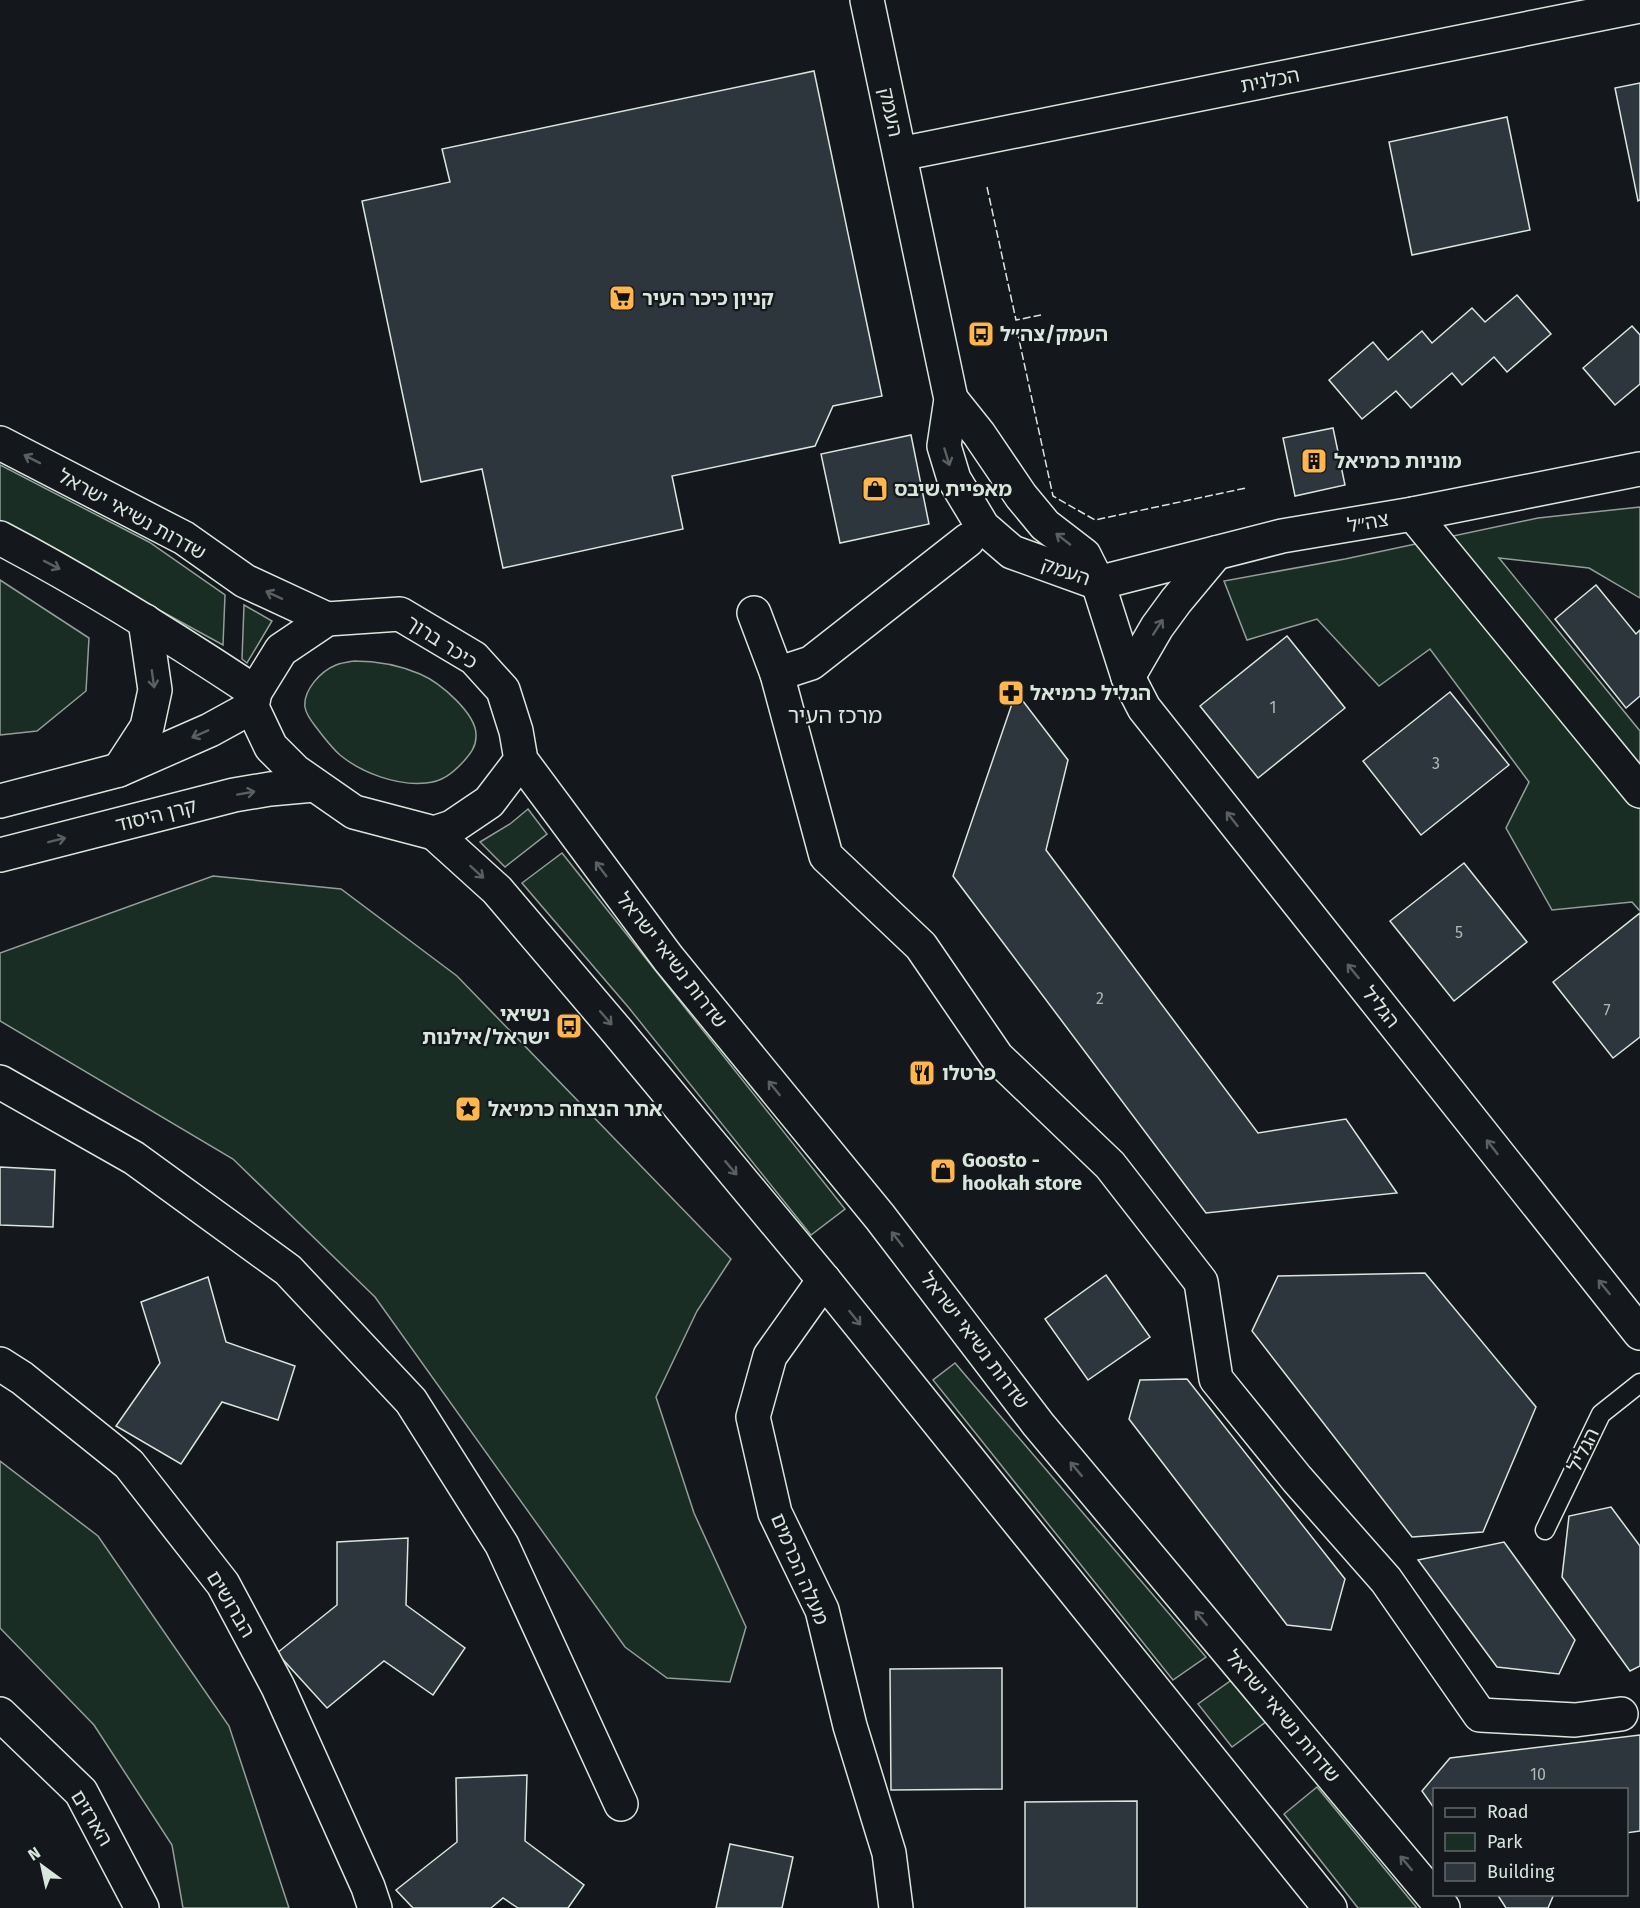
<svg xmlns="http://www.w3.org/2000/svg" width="1640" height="1908" viewBox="0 0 1640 1908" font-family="'Fira Sans','Noto Sans Hebrew',sans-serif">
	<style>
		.green { fill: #1a2d24; stroke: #939e99; stroke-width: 1.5 }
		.building { fill: #2c363c; stroke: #d8e6dc; stroke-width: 1.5 }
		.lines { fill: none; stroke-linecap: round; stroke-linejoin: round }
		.lane-casing { stroke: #d8e6dc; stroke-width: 21 }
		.street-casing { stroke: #d8e6dc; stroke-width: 36 }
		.secondary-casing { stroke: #d8e6dc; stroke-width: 36 }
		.lane { stroke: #14181c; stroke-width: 18 }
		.street { stroke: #14181c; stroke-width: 33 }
		.secondary { stroke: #14181c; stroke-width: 33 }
		.fence { stroke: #d8e6dc; stroke-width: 1.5; stroke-dasharray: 8 3; stroke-linecap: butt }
		.oneway { stroke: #59605f }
		.labels { text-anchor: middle; stroke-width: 4.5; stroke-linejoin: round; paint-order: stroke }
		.number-label { font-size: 16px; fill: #adbab4 }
		.street-label { font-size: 20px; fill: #d8e6dc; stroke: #14181c }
		.poi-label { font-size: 20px; font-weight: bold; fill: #d8e6dc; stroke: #14181c; text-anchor: start }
		.quarter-label { font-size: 22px; fill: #d8e6dc; stroke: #14181c }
	</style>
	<rect width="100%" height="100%" fill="#14181c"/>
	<g class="green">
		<polygon points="0,465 149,542 225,595 223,645 0,523"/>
		<polygon points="1640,507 1640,598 1589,568 1499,558 1640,731 1640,911 1632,902 1552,910 1506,828 1529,782 1430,649 1379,686 1317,619 1247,640 1224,581 1345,559 1538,518"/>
		<polygon points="0,580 89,638 86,691 37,731 0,735"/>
		<polygon points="244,605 272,621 247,663 242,659"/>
		<path d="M354 661C377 661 399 665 420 674 439 682 478 714 476 737 476 747 470 754 464 761 453 773 442 782 426 783 397 786 362 773 340 755 332 748 326 740 319 731 314 724 306 716 305 707 303 690 321 671 336 665 341 663 348 662 354 661Z"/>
		<polygon points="528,809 547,834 505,867 480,842 510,824"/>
		<polygon points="562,853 845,1209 811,1235 629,1008 522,883"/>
		<polygon points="213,876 341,889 457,976 731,1259 697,1311 656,1397 694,1513 746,1627 730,1682 667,1678 625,1647 375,1297 233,1159 0,1021 0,953"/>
		<polygon points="955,1363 1206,1657 1173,1680 933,1380"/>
		<polygon points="0,1461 98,1536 229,1726 289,1908 183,1908 172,1845 94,1725 0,1628"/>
		<polygon points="1233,1679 1267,1721 1232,1747 1198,1704"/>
		<polygon points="1317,1787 1417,1908 1358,1908 1284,1814"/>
	</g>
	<g class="building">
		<polygon points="814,71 882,396 833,406 815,446 672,476 683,529 503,568 482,469 421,482 362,201 450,182 442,149"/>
		<polygon points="1640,83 1640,200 1638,201 1615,88"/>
		<polygon points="1507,117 1530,230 1412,255 1389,142"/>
		<polygon points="1517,295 1551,334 1507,372 1494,357 1462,385 1452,373 1411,408 1396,391 1362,419 1329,380 1373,342 1388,360 1422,331 1432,343 1472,308 1485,322"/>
		<polygon points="1632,326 1640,335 1640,384 1615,405 1583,368"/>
		<polygon points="1333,428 1345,485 1295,496 1283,438"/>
		<polygon points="911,435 929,524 840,543 821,454"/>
		<polygon points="1596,585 1636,634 1640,630 1640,696 1626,708 1555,619"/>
		<polygon points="1287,636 1345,708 1258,778 1200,706"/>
		<polygon points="1016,692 1068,760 1046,850 1258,1133 1346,1119 1397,1193 1206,1213 953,876"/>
		<polygon points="1450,692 1509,765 1421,835 1363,761"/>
		<polygon points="1464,863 1527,942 1454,1001 1390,921"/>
		<polygon points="1640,913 1640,1037 1613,1058 1553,982"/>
		<polygon points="0,1167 55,1170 53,1227 0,1225"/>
		<polygon points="1425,1273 1536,1407 1483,1532 1412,1537 1252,1331 1278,1276"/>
		<polygon points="1106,1275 1150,1337 1088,1380 1045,1319"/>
		<polygon points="208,1277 226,1342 295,1366 278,1420 222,1402 181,1464 116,1426 160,1363 141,1302"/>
		<polygon points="1187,1379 1345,1579 1331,1630 1287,1625 1129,1419 1140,1380"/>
		<polygon points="1611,1507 1640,1546 1640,1666 1630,1671 1562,1577 1569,1516"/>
		<polygon points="408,1538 406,1605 465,1648 433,1695 384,1661 327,1708 277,1653 337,1605 337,1542"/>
		<polygon points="1504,1542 1575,1640 1559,1674 1497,1667 1418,1560"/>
		<polygon points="1002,1668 1002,1789 891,1790 890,1669"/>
		<polygon points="1640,1735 1640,1831 1626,1833 1626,1790 1434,1790 1434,1808 1422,1791 1450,1758"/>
		<polygon points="527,1775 525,1841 584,1885 568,1908 518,1908 503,1898 491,1908 413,1908 396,1890 457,1842 456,1778"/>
		<polygon points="1137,1801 1137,1908 1025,1908 1025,1802"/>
		<polygon points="730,1844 793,1857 782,1908 716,1908"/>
		<polygon points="1497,1894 1554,1894 1548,1908 1506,1908"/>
	</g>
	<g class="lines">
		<g class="lane-casing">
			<polyline id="lane" points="1545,1530 1601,1414 1640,1383"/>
		</g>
		<g class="street-casing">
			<g id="street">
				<polyline points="867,0 951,399 944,446 954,479 983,527 1012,552 1098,583"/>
				<polyline points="900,154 1640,6"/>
				<polyline points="951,399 979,434 1021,496 1045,525 1084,555 1098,583 1128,677 1144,708 1640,1333"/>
				<polyline points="1413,514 1640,791"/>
				<polyline points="1098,583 1282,536 1413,514 1640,469"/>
				<polyline points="754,613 777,674 826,856 921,946 997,1057 1110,1165 1201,1282 1216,1379 1297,1479 1386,1580 1480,1715 1575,1720 1621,1714"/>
				<polyline points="777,674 811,663 968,540"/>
				<polyline points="1128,677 1157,627 1176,601 1216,553"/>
				<polyline points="0,1082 134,1158 288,1270 411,1401 502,1545 621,1804"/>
				<polyline points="824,1280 770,1356 753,1417 775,1513 822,1610 850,1726 889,1853 896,1908"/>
				<polyline points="0,1364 22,1378 129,1464 223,1584 278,1687 368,1887 375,1908"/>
				<polyline points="0,1714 81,1792 142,1908"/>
			</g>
		</g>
		<g class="secondary-casing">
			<g id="secondary">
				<polyline points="0,443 184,538 245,581 327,619"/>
				<path d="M0 538C88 584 172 637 255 692"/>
				<polyline points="521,760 489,802 452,827 434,833 354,812 295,771 271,747 252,707 255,692 281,650 327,619 400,614 474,658 503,690 516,731 521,760 668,958 880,1217 1038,1424 1443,1908"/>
				<polyline points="119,770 147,727 155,690 145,621"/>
				<polyline points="0,801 119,770 210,730 252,707"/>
				<polyline points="434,833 497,890 617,1031 824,1280 1330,1908"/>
				<polyline points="0,855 234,795 270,789 314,785"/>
			</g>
		</g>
		<use href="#lane" class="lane"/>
		<use href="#street" class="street"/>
		<use href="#secondary" class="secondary"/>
		<g class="fence">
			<polyline points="987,187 1016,320 1041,315"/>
			<polyline points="1044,330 1018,335 1053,496 1095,520 1246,488"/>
		</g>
	</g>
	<defs><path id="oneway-shaft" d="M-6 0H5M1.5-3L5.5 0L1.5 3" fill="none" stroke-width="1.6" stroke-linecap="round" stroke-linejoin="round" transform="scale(1.5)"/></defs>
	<g class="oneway">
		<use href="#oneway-shaft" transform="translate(947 457) rotate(73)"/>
		<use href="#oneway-shaft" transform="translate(32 459) rotate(-153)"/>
		<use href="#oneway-shaft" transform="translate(1063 539) rotate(-142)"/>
		<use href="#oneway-shaft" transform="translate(52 565) rotate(27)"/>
		<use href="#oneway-shaft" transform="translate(274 595) rotate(-155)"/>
		<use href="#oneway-shaft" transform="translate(1158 627) rotate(-57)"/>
		<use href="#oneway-shaft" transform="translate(153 679) rotate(82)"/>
		<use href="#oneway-shaft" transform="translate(200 734) rotate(156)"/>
		<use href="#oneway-shaft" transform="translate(246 793) rotate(-10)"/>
		<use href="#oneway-shaft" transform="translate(1232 819) rotate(-128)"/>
		<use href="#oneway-shaft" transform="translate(57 840) rotate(-14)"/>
		<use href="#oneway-shaft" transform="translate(601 869) rotate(-127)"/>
		<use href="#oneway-shaft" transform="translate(477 872) rotate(42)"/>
		<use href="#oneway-shaft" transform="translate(1353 971) rotate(-129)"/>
		<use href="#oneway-shaft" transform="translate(606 1018) rotate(49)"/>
		<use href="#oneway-shaft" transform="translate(774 1088) rotate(-129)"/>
		<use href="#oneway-shaft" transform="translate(1492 1147) rotate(-128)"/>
		<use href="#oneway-shaft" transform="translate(731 1168) rotate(50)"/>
		<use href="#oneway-shaft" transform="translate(897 1239) rotate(-128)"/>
		<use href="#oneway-shaft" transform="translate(1604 1287) rotate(-129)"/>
		<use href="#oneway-shaft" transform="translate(855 1318) rotate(51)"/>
		<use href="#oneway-shaft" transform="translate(1076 1469) rotate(-130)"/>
		<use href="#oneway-shaft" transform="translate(1201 1618) rotate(-130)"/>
		<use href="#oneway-shaft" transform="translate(1406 1863) rotate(-130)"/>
	</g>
	<defs>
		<g id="supermarket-square" transform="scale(1.35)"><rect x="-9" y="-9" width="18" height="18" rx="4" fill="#ffb74d" stroke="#14181c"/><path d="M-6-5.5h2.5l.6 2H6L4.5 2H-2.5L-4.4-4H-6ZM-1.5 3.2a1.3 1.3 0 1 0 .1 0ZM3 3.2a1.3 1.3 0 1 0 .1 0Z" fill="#111"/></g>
		<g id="bus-square" transform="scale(1.35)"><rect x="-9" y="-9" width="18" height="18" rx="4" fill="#ffb74d" stroke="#14181c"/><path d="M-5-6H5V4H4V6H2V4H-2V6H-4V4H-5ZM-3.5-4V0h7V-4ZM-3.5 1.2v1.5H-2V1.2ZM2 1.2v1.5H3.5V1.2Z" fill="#111"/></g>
		<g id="building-square" transform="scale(1.35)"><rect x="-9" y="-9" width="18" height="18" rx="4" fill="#ffb74d" stroke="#14181c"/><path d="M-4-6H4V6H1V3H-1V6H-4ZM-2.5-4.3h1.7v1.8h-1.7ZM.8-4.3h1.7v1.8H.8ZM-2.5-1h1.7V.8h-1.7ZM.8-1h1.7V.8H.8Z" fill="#111"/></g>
		<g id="shop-square" transform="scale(1.35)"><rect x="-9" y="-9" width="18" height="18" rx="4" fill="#ffb74d" stroke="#14181c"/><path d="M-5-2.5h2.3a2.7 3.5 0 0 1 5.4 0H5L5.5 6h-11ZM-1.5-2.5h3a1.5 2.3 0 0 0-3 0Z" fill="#111"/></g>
		<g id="pharmacy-square" transform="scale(1.35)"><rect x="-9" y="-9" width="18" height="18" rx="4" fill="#ffb74d" stroke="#14181c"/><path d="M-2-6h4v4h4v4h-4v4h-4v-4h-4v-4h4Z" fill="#111"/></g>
		<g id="restaurant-square" transform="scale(1.35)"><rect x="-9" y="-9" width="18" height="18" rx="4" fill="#ffb74d" stroke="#14181c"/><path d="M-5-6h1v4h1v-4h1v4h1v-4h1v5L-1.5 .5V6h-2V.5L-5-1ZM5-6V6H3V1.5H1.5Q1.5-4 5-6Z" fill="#111"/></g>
		<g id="sight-square" transform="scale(1.35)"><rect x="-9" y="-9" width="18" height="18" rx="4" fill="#ffb74d" stroke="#14181c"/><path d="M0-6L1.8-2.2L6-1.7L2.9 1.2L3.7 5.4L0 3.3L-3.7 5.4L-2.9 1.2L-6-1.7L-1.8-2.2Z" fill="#111"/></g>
	</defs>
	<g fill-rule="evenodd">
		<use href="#supermarket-square" x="622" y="298"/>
		<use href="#bus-square" x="981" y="334"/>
		<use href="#building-square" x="1314" y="461"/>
		<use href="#shop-square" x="875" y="489"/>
		<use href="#pharmacy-square" x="1011" y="693"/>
		<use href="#bus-square" x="569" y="1026"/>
		<use href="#restaurant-square" x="922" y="1073"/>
		<use href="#sight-square" x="468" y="1109"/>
		<use href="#shop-square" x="943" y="1171"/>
	</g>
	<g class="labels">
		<g class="number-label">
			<text x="1273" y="713">1</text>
			<text x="1436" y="769">3</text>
			<text x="1459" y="938">5</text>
			<text x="1100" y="1004">2</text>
			<text x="1607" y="1016">7</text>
			<text x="1538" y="1780">10</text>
		</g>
		<g class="street-label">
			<text transform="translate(1270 80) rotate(-11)" y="7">הכלנית</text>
			<text transform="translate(891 112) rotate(78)" y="7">העמק</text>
			<text transform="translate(132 514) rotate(29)" y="7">שדרות נשיאי ישראל</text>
			<text transform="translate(1368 522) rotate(-10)" y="7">צה״ל</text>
			<text transform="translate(1066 571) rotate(19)" y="7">העמק</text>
			<text transform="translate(442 642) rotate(33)" y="7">כיכר ברוך</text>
			<text transform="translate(156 815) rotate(-14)" y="7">קרן היסוד</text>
			<text transform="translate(672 960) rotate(52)" y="7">שדרות נשיאי ישראל</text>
			<text transform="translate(1381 1007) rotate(51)" y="7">הגליל</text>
			<text transform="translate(975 1340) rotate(53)" y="7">שדרות נשיאי ישראל</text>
			<text transform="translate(1583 1450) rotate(-64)" y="7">הגליל</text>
			<text transform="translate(800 1569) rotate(67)" y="7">מעלה הכרמים</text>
			<text transform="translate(231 1604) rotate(59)" y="7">הברושים</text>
			<text transform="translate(1283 1716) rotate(50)" y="7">שדרות נשיאי ישראל</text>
			<text transform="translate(92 1818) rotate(59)" y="7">הארזים</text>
		</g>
		<g class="poi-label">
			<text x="642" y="305">קניון כיכר העיר</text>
			<text x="1000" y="341">העמק/צה״ל</text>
			<text x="1334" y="468">מוניות כרמיאל</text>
			<text x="894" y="496">מאפיית שיבס</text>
			<text x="1030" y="700">הגליל כרמיאל</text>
			<text x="550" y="1021" text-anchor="end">נשיאי<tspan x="550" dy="23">ישראל/אילנות</tspan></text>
			<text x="942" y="1080">פרטלו</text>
			<text x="488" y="1116">אתר הנצחה כרמיאל</text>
			<text x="962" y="1167">Goosto -<tspan x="962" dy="23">hookah store</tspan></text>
		</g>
		<g class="quarter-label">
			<text x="835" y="723">מרכז העיר</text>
		</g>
	</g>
	<rect x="1433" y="1788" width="195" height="108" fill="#14181c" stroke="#626a69" stroke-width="1.5"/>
	<rect x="1445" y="1808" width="30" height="9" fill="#14181c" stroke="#626a69" stroke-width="1.5"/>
	<text x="1487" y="1818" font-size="18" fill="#d8e6dc">Road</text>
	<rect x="1445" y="1833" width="30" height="18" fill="#1a2d24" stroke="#626a69" stroke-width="1.5"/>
	<text x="1487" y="1848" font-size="18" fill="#d8e6dc">Park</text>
	<rect x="1445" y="1863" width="30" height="18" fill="#2c363c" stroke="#626a69" stroke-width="1.5"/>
	<text x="1487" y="1878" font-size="18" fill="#d8e6dc">Building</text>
	<g transform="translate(42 1866) rotate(327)" stroke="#14181c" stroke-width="4.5" paint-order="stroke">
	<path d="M0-4.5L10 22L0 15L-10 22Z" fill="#d8e6dc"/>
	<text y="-9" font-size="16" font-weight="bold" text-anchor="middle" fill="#d8e6dc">N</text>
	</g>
</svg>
